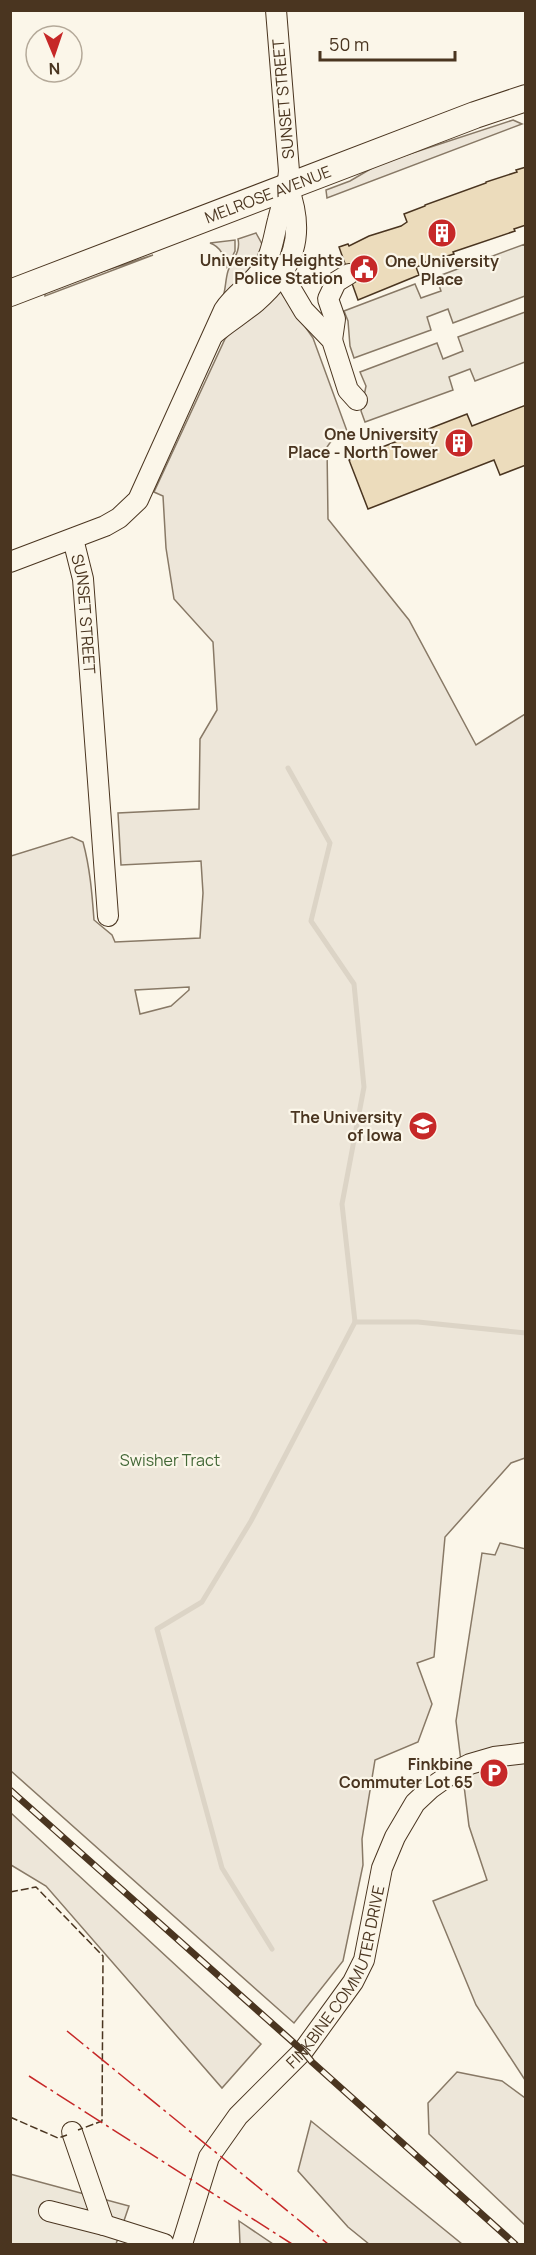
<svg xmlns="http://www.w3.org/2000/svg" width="536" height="2255" viewBox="0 0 536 2255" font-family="Manrope,sans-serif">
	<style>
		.green { fill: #ede6d9; stroke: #887966; stroke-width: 1.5; fill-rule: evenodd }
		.parking { fill: #ede7d9; stroke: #887966; stroke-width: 1.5 }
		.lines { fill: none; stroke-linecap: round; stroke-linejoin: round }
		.stream { stroke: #dcd4c6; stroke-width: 5 }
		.building { fill: #ecdcbc; stroke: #4a3520; stroke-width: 1.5 }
		.minor-casing { stroke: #4a3520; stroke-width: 22 }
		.major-casing { stroke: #4a3520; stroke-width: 28 }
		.minor { stroke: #fbf6e9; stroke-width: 20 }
		.major { stroke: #fbf6e9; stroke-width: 26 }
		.rail-casing { stroke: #4a3520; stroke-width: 7 }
		.rail { stroke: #fbf6e9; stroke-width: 4.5; stroke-dasharray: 14; stroke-linecap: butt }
		.fence { stroke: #4a3520; stroke-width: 1.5; stroke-dasharray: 8 3; stroke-linecap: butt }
		.power { stroke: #c62828; stroke-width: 1.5; stroke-dasharray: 21 4.5 3 4.5; stroke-linecap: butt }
		.labels { text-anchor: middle; stroke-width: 4.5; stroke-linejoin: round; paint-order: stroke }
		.street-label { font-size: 16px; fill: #4a3520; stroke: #fbf6e9 }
		.poi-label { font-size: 16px; font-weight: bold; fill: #4a3520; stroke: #fbf6e9; text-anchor: end }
		.park-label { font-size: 16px; fill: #436837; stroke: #fbf6e9 }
	</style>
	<rect width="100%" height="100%" fill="#fbf6e9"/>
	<g class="green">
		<polygon points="513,120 522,124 327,198 326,190 350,181 379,164"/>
		<path d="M256 233 262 244 261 260 222 300C226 290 225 281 228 271 232 260 241 252 238 239Z"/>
		<path d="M235 240V251L227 267C224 256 221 247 210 243Z"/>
		<polygon points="153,255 45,296 45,290"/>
		<path d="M284 288 281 292 313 338 347 431 334 437 327 447 328 519 409 620 476 745 525 714V1458L511 1463 445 1537 434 1657 417 1663 432 1704 418 1742 375 1760 362 1839 363 1865 343 1961 294 2023 11 1771V856L72 837 83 842C90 868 92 893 94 920L112 935 115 942 200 938 203 893 201 861 121 865 118 813 199 809 200 739 217 710 213 642 174 599 166 548 163 496 154 492 225 339 239 322ZM189 987V990L171 1006 140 1014 135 990Z"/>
		<polygon points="11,1813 261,2044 222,2088 46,1886 11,1865"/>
		<polygon points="457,2072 502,2081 525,2098 525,2225 429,2134 428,2103"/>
		<polygon points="311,2121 462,2244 369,2244 348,2227 298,2171"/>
		<polygon points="239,2221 273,2244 240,2244"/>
	</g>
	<g class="parking">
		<polygon points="525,244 525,296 453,323 448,309 427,317 431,330 354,358 350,346 348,321 344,311 415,284 421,298 441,291 436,277"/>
		<polygon points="525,312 525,362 475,381 470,369 449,377 453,390 365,422 361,411 366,386 360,372 437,343 443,359 463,351 458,337"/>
		<polygon points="500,1543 526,1549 525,2080 476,2005 433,1901 487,1880 469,1826 456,1721 482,1553 495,1555"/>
		<polygon points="10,2174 129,2206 116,2244 11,2244"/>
	</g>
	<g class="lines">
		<g class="stream">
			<polyline points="288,768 330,843 311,921 354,984 364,1087 342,1204 355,1322"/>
			<polyline points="272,1949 222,1868 157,1629 202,1602 251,1521 355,1322 418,1322 526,1333"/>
		</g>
	</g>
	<g class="building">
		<polygon points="526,167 526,225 514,229 515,231 453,252 454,254 422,263 422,265 416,267 419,275 358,300 339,247 348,244 349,246 369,236 401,226 407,222 404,214 425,206 425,205 486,183 486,182 517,172 516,170"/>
		<polygon points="526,405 526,465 500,475 494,460 368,509 349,460 467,414 472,426"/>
	</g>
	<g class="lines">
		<g class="minor-casing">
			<g id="minor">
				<polyline points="282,274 304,311 332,340 348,390 357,400"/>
				<path d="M215 333C228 322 243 313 256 302 294 269 306 235 288 187"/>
				<polyline points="332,340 335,319 328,299 336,282 349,274"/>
				<path id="s1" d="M73 539 83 579 108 916"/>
				<path d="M10 562 105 526 119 518 138 500 224 310C234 295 249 286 259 273 272 256 273 239 278 220 282 203 288 188 289 171L276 10"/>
				<polyline points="72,2132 104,2225"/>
				<polyline points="49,2211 104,2225 164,2244"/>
				<path id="s2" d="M182 2244 209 2157 238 2116 303 2051 353 1982 364 1960 382 1868 395 1837 415 1803 431 1788 452 1773 470 1764 494 1757 526 1753"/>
			</g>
		</g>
		<g class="major-casing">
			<g id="major">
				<path id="s3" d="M10 293 475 115 526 98"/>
			</g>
		</g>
		<use href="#minor" class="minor"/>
		<use href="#major" class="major"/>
		<g class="rail-casing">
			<polyline id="rail" points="10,1790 303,2051 312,2062 515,2244"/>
		</g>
		<use href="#rail" class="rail"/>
		<g class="fence">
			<polyline points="10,1892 36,1887 103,1956 102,2121 78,2130"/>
			<polyline points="10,2117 58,2138 67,2135"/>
		</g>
		<g class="power">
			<polyline points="67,2031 328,2244"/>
			<polyline points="29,2076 292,2244"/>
		</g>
	</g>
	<defs>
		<g id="building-disc" transform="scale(1.5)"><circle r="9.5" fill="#c62828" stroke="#fbf6e9"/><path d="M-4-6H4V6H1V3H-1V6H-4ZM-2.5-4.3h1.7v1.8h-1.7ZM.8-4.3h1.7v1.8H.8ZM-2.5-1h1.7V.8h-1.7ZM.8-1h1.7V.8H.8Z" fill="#fff"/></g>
		<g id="civic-disc" transform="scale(1.5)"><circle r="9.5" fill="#c62828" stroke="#fbf6e9"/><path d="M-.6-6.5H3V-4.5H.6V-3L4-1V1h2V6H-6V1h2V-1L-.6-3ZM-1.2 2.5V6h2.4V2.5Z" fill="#fff"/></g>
		<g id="university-disc" transform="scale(1.5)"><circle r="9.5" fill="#c62828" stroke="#fbf6e9"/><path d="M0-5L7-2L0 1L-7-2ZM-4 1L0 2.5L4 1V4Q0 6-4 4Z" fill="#fff"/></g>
		<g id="parking-disc" transform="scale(1.5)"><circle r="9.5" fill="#c62828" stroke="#fbf6e9"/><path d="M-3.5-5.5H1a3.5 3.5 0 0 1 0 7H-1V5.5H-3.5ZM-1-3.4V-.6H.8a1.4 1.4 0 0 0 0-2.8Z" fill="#fff"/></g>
	</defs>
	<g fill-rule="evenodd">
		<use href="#building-disc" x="442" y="233"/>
		<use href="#civic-disc" x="364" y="269"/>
		<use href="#building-disc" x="459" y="443"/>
		<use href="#university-disc" x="423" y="1126"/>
		<use href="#parking-disc" x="494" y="1773"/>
	</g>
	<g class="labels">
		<g class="street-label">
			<text transform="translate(283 99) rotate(-95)" y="6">SUNSET STREET</text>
			<text dy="6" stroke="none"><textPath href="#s3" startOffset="276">MELROSE AVENUE</textPath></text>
			<text dy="6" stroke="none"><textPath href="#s1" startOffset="76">SUNSET STREET</textPath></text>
			<text dy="6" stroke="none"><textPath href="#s2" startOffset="316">FINKBINE COMMUTER DRIVE</textPath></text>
		</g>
		<g class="poi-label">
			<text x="343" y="266">University Heights<tspan x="343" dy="18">Police Station</tspan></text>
			<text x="442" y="267" text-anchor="middle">One University<tspan x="442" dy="18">Place</tspan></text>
			<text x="438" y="440">One University<tspan x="438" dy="18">Place - North Tower</tspan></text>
			<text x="402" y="1123">The University<tspan x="402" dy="18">of Iowa</tspan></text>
			<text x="473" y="1770">Finkbine<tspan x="473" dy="18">Commuter Lot 65</tspan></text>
		</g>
		<g class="park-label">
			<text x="170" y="1466">Swisher Tract</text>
		</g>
	</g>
	<rect width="536" height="2255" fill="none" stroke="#4a3520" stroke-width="24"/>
	<g transform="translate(54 54) rotate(178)"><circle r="28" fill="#fbf6e9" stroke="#b4a999" stroke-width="1.5"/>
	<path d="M0-4.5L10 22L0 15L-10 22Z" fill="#c62828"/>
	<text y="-9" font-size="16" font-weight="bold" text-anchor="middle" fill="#4a3520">N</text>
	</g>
	<path d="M320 51v9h135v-9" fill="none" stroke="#4a3520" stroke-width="3"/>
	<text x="329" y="51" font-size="18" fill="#4a3520" stroke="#fbf6e9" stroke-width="4.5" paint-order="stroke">50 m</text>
</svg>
